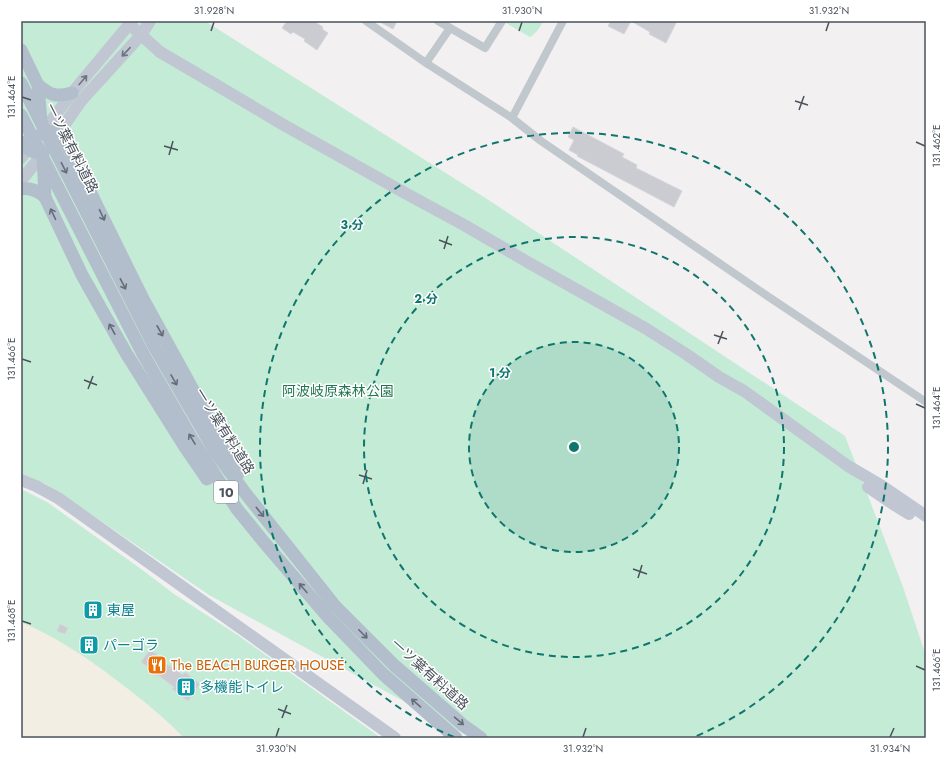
<svg xmlns="http://www.w3.org/2000/svg" width="947" height="759" viewBox="0 0 947 759" font-family="Jost,'Noto Sans JP',sans-serif">
	<style>
		.green { fill: #c4ebd5 }
		.sand { fill: #f2eee3 }
		.building { fill: #cbccd2; stroke: #d5d6db }
		.lines { fill: none; stroke-linecap: round; stroke-linejoin: round }
		.street { stroke: #c0c7cd; stroke-width: 8 }
		.secondary { stroke: #c0c7d2; stroke-width: 12 }
		.primary { stroke: #b3becc; stroke-width: 13 }
		.primary-bridge { stroke: #b3becc; stroke-width: 13 }
		.oneway { stroke: #6d757f }
		.oneway2 { stroke: #646d78 }
		.ticks { fill: none; stroke: #4a525c; stroke-width: 1.5 }
		.ring { fill: none; stroke: #0f766e; stroke-width: 2; stroke-dasharray: 7 5 }
		.labels { text-anchor: middle; stroke-width: 3; stroke-linejoin: round; paint-order: stroke }
		.shield { fill: #fff; stroke: #80868d; stroke-width: 1 }
		.shield-label { font-size: 13px; font-weight: bold; fill: #4a525c }
		.street-label { font-size: 14px; fill: #4a525c; stroke: #fff }
		.park-label { font-size: 14px; fill: #217651; stroke: #fff }
		.culture-label { font-size: 14px; fill: #0d838f; stroke: #fff; text-anchor: start }
		.food-label { font-size: 14px; fill: #c56008; stroke: #fff; text-anchor: start }
		.centre { fill: #0f766e; stroke: #fff; stroke-width: 2 }
		.ring-label { font-size: 12px; text-anchor: middle; font-weight: bold; fill: #0f766e; stroke: #fff; stroke-width: 3; stroke-linejoin: round; paint-order: stroke }
		.neatline { fill: none; stroke: #4a525c; stroke-width: 1.5 }
		.ticks-label { font-size: 10px; text-anchor: middle; fill: #4a525c }
	</style>
	<rect width="100%" height="100%" fill="#f2f0f0"/>
	<g class="green">
		<polygon points="21,21 205,21 487,199 845,436 903,587 926,656 926,738 471,738 209,595 104,523 46,484 21,475"/>
		<path d="M508 21H543C540 28 536 33 530 37L506 23Z"/>
		<polygon points="21,489 47,502 141,569 174,594 239,636 381,738 21,738"/>
	</g>
	<path class="sand" d="M21 622C63 640 96 664 132 692 150 706 168 721 184 738H21Z"/>
	<g class="building">
		<polygon points="287,21 313,21 323,27 322,29 328,33 317,50 304,41 305,39 293,32 291,34 282,28"/>
		<polygon points="378,21 397,21 393,29"/>
		<polygon points="611,21 677,21 666,43 649,34 650,32 631,21 624,34 608,26"/>
		<polygon points="573,127 624,154 622,157 637,165 636,168 682,191 674,207 577,156 578,155 569,150 574,140 568,137"/>
		<polygon points="60,624 68,628 65,634 57,631"/>
		<polygon points="149,651 151,652 152,651 159,656 158,658 183,675 185,672 200,684 188,701 172,689 174,687 158,675 156,676 150,672 151,669 141,662"/>
	</g>
	<g class="lines">
		<g class="street">
			<polyline points="366,21 426,63 512,118 541,141 760,291 926,402"/>
			<polyline points="438,21 485,48 502,21"/>
			<polyline points="426,63 450,28"/>
			<polyline points="512,118 563,21"/>
		</g>
		<g class="secondary">
			<polyline points="130,25 160,52 218,86 282,124 405,193 464,225 531,264 645,328 686,354 719,377 744,391 848,466 882,486 926,516"/>
			<polyline points="21,158 42,133 72,93 132,21"/>
			<polyline points="21,181 58,134 81,101 141,35 150,21"/>
			<polyline points="21,480 36,486 58,498 395,738"/>
			<polyline points="868,487 896,506 909,514"/>
		</g>
		<g class="primary">
			<polyline points="21,50 38,85 41,122"/>
			<path d="M38 85C52 96 55 97 72 93"/>
			<path d="M42 133C55 129 58 134 66 143L143 299 231 459 238 474"/>
			<path d="M21 142C27 150 33 153 43 153"/>
			<polyline points="43,157 45,197"/>
			<path d="M21 189C31 187 38 191 45 197L82 275 126 353 185 447 207 479"/>
			<polyline points="154,346 216,453 246,494 335,606 395,666 463,725 481,738"/>
			<polyline points="143,354 192,439 237,509 263,541 328,617 383,674 456,738"/>
		</g>
		<g class="primary-bridge">
			<polyline points="21,83 154,346"/>
			<polyline points="21,115 143,354"/>
		</g>
	</g>
	<defs><path id="oneway-shaft" d="M-6 0H5M1.5-3L5.5 0L1.5 3" fill="none" stroke-width="1.6" stroke-linecap="round" stroke-linejoin="round"/></defs>
	<g class="oneway">
		<use href="#oneway-shaft" transform="translate(126 52) rotate(133)"/>
		<use href="#oneway-shaft" transform="translate(83 80) rotate(-50)"/>
	</g>
	<g class="oneway2">
		<use href="#oneway-shaft" transform="translate(64 168) rotate(63)"/>
		<use href="#oneway-shaft" transform="translate(53 214) rotate(-115)"/>
		<use href="#oneway-shaft" transform="translate(102 215) rotate(64)"/>
		<use href="#oneway-shaft" transform="translate(123 284) rotate(63)"/>
		<use href="#oneway-shaft" transform="translate(112 329) rotate(-119)"/>
		<use href="#oneway-shaft" transform="translate(160 331) rotate(61)"/>
		<use href="#oneway-shaft" transform="translate(174 380) rotate(60)"/>
		<use href="#oneway-shaft" transform="translate(192 439) rotate(-121)"/>
		<use href="#oneway-shaft" transform="translate(260 512) rotate(51)"/>
		<use href="#oneway-shaft" transform="translate(303 588) rotate(-131)"/>
		<use href="#oneway-shaft" transform="translate(363 634) rotate(45)"/>
		<use href="#oneway-shaft" transform="translate(416 703) rotate(-139)"/>
		<use href="#oneway-shaft" transform="translate(459 721) rotate(40)"/>
	</g>
	<path class="ticks" d="M211 31 214 22M519 31 522 22M826 31 829 22M22 97 31 100M795 101 808 105M799 110 804 96M916 142 925 146M164 146 178 150M169 155 173 141M439 240 452 245M444 249 448 236M714 335 727 339M718 344 723 331M22 359 31 362M84 380 97 385M88 389 93 376M916 404 925 408M359 475 372 479M363 484 367 470M633 569 647 574M638 578 642 565M22 621 31 624M916 666 925 670M278 709 291 714M282 718 287 705M276 737 279 728M583 737 586 728M890 737 894 728"/>
	<circle cx="574" cy="447" r="105" fill="#0f766e" fill-opacity=".12"/>
	<g class="ring">
		<circle cx="574" cy="447" r="105"/>
		<circle cx="574" cy="447" r="210"/>
		<path d="M454 737A314 314 0 1 1 694 737"/>
	</g>
	<defs>
		<g id="building-square" transform="scale(1)"><rect x="-9" y="-9" width="18" height="18" rx="4" fill="#0f9aa8" stroke="#fff"/><path d="M-4-6H4V6H1V3H-1V6H-4ZM-2.5-4.3h1.7v1.8h-1.7ZM.8-4.3h1.7v1.8H.8ZM-2.5-1h1.7V.8h-1.7ZM.8-1h1.7V.8H.8Z" fill="#fff"/></g>
		<g id="restaurant-square" transform="scale(1)"><rect x="-9" y="-9" width="18" height="18" rx="4" fill="#e8710a" stroke="#fff"/><path d="M-5-6h1v4h1v-4h1v4h1v-4h1v5L-1.5 .5V6h-2V.5L-5-1ZM5-6V6H3V1.5H1.5Q1.5-4 5-6Z" fill="#fff"/></g>
	</defs>
	<g fill-rule="evenodd">
		<use href="#building-square" x="93" y="610"/>
		<use href="#building-square" x="89" y="645"/>
		<use href="#restaurant-square" x="157" y="665"/>
		<use href="#building-square" x="186" y="687"/>
	</g>
	<g class="labels">
		<rect class="shield" x="214" y="481" width="24" height="22" rx="3"/>
		<g class="shield-label">
			<text x="226" y="497">10</text>
		</g>
		<g class="street-label">
			<text transform="translate(72 148) rotate(63)" y="5">一ツ葉有料道路</text>
			<text transform="translate(225 431) rotate(58)" y="5">一ツ葉有料道路</text>
			<text transform="translate(430 674) rotate(42)" y="5">一ツ葉有料道路</text>
		</g>
		<g class="park-label">
			<text x="338" y="396">阿波岐原森林公園</text>
		</g>
		<g class="culture-label">
			<text x="107" y="615">東屋</text>
			<text x="103" y="650">パーゴラ</text>
			<text x="200" y="692">多機能トイレ</text>
		</g>
		<g class="food-label">
			<text x="171" y="670">The BEACH BURGER HOUSE</text>
		</g>
	</g>
	<circle cx="574" cy="447" r="6" class="centre"/>
	<g class="ring-label">
		<text x="352" y="229">3 分</text>
		<text x="426" y="303">2 分</text>
		<text x="500" y="377">1 分</text>
	</g>
	<rect width="947" height="759" fill="none" stroke="#ffffff" stroke-width="44"/>
	<rect x="22" y="22" width="903" height="715" class="neatline"/>
	<g class="ticks-label">
		<text x="214" y="14">31.928°N</text>
		<text x="522" y="14">31.930°N</text>
		<text x="829" y="14">31.932°N</text>
		<text transform="translate(11 97) rotate(-90)" y="4">131.464°E</text>
		<text transform="translate(936 146) rotate(-90)" y="4">131.462°E</text>
		<text transform="translate(11 359) rotate(-90)" y="4">131.466°E</text>
		<text transform="translate(936 408) rotate(-90)" y="4">131.464°E</text>
		<text transform="translate(11 621) rotate(-90)" y="4">131.468°E</text>
		<text transform="translate(936 670) rotate(-90)" y="4">131.466°E</text>
		<text x="276" y="752">31.930°N</text>
		<text x="583" y="752">31.932°N</text>
		<text x="890" y="752">31.934°N</text>
	</g>
</svg>
